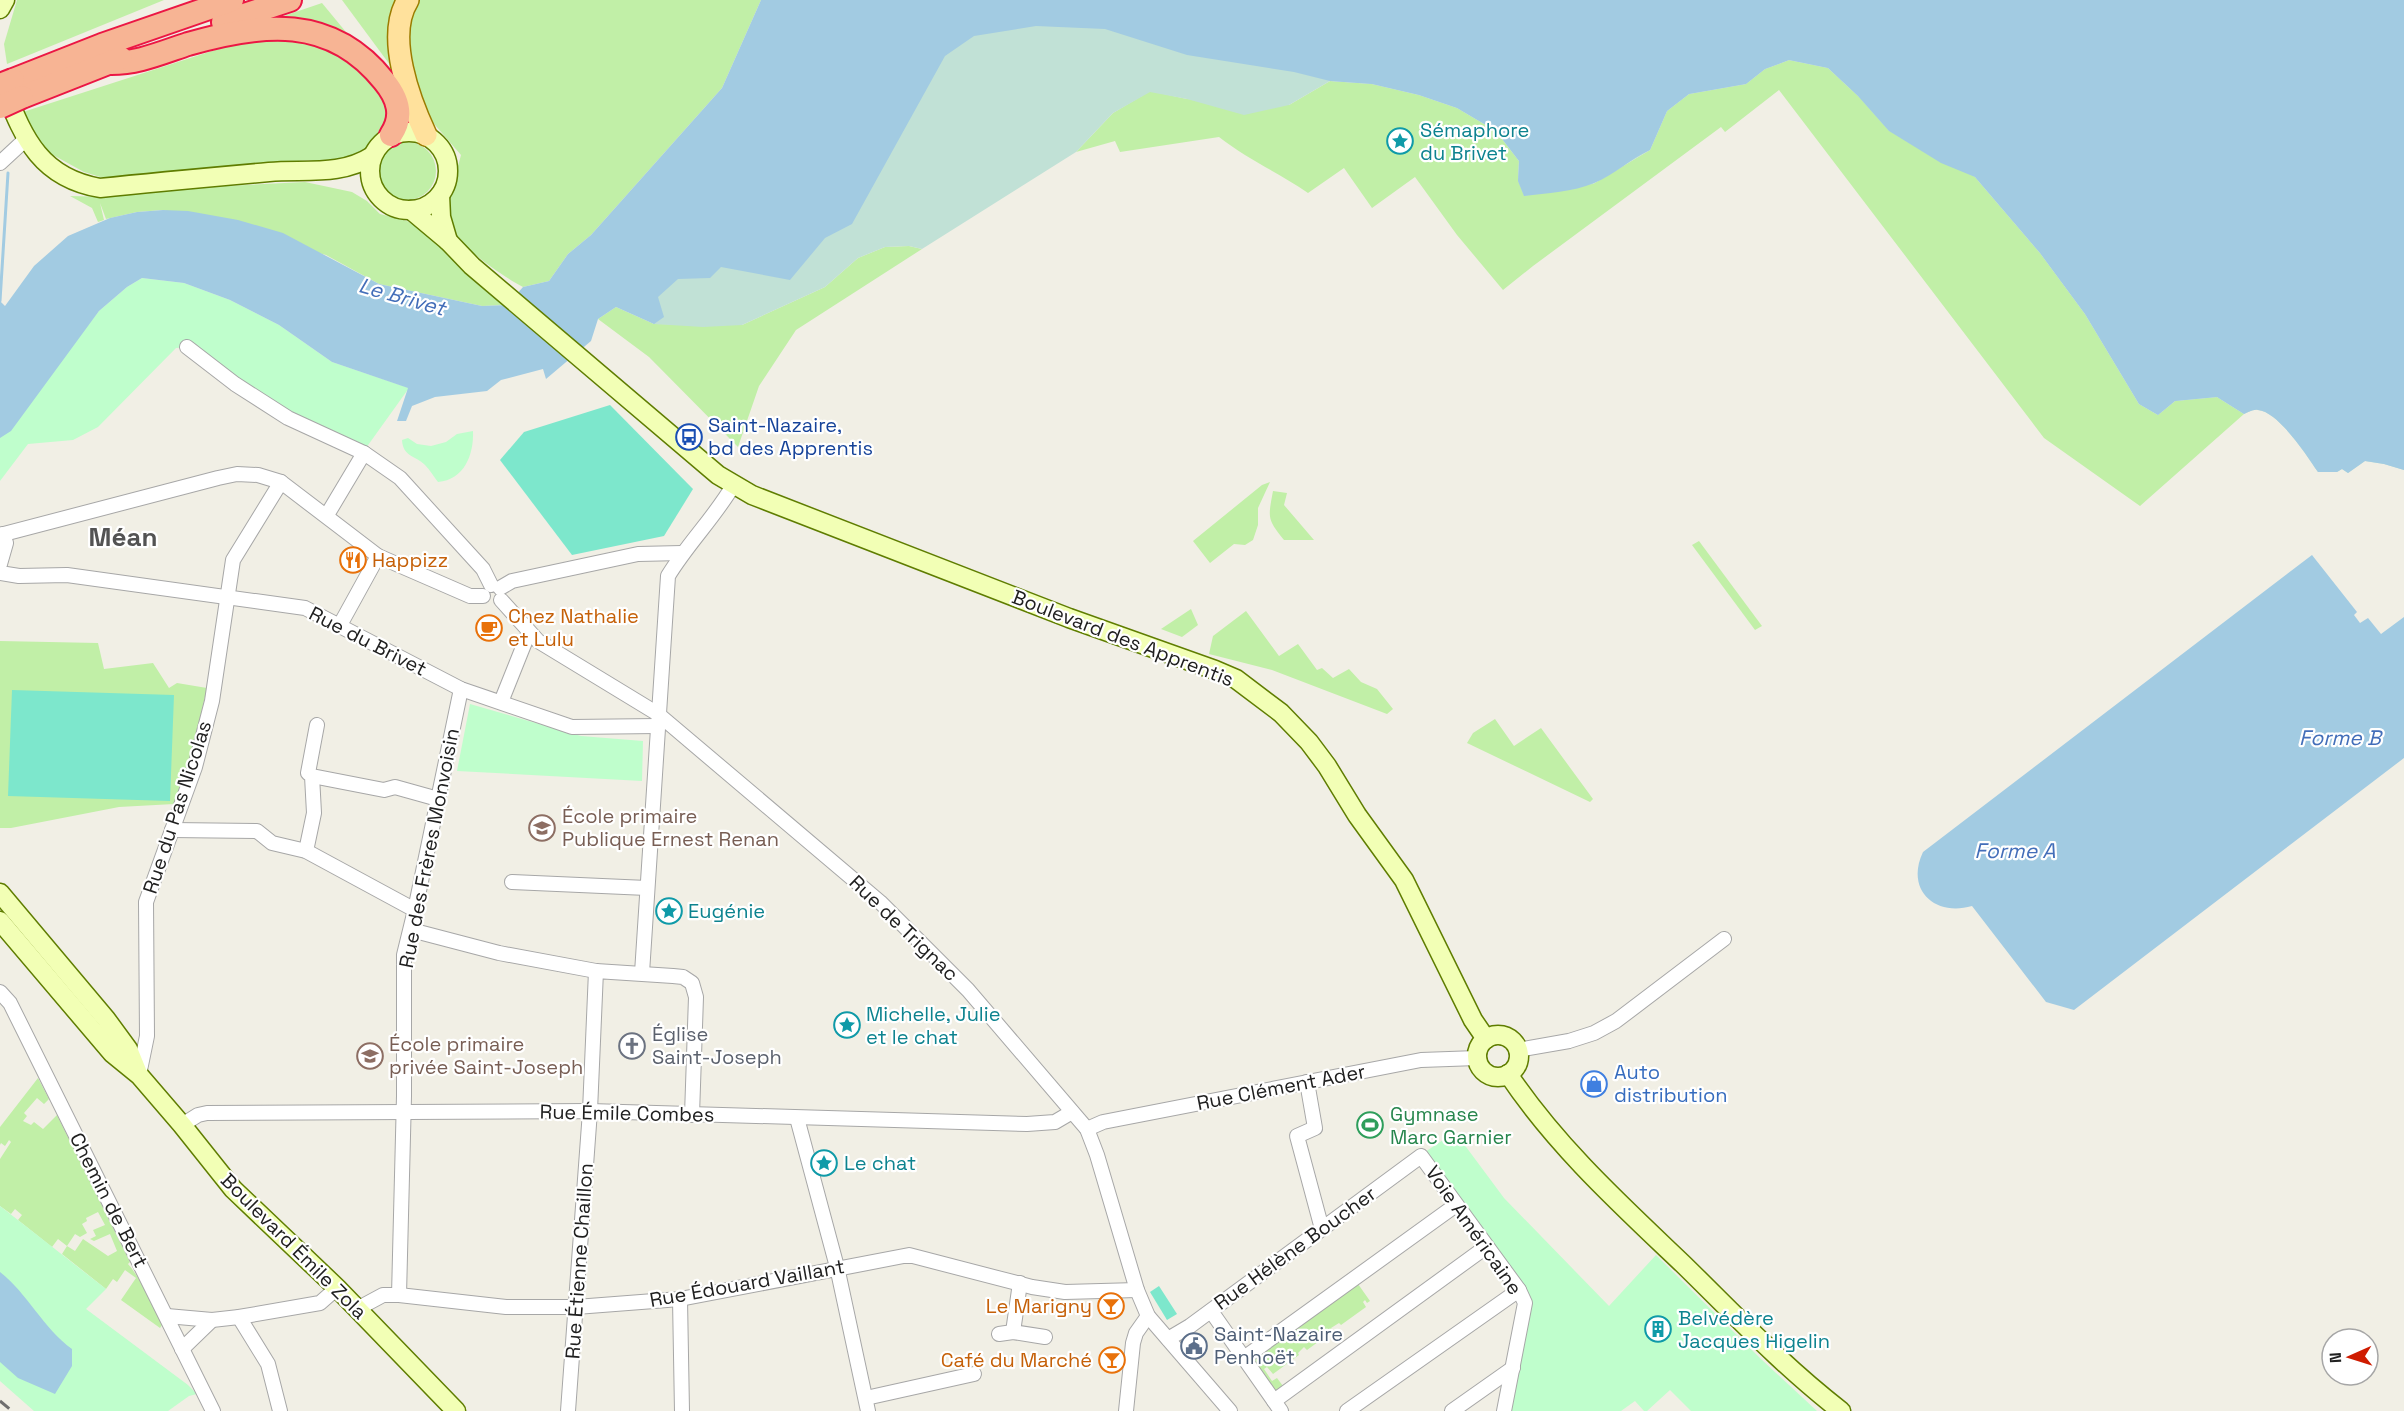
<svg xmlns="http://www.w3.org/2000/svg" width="2404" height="1411" viewBox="0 0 2404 1411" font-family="'Space Grotesk',sans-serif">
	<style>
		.grass { fill: #c1efa7; fill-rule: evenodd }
		.wetland { fill: #c1e1d6 }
		.park { fill: #bffecc }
		.pitch { fill: #7de7cc }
		.water { fill: #a2cbe2 }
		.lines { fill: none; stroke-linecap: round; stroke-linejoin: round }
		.stream { stroke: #a2cbe2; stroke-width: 3 }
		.minor-casing { stroke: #a7a7a7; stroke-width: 16 }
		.secondary-casing { stroke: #5f7d00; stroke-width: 21 }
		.primary-casing { stroke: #9b7c00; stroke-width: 24 }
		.trunk-casing { stroke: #eb1744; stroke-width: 26 }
		.minor { stroke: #fff; stroke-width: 14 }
		.secondary { stroke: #f2ffb5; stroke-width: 18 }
		.primary { stroke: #ffe19c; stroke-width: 21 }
		.trunk { stroke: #f7b494; stroke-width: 22 }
		.rail { stroke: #6e6e6e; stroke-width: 3; stroke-dasharray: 12 12; stroke-linecap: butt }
		.trunk-bridge-casing { stroke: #eb1744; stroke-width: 26; stroke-linecap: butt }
		.trunk-bridge { stroke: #f7b494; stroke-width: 22 }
		.labels { text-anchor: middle; stroke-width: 4.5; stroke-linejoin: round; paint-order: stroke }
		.culture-label { font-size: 20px; fill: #0d838f; stroke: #fff; text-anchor: start }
		.transit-label { font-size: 20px; fill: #164399; stroke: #fff; text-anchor: start }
		.food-label { font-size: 20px; fill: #c56008; stroke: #fff; text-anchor: start }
		.street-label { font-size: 20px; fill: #202020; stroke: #fff }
		.education-label { font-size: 20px; fill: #785e54; stroke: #fff; text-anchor: start }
		.worship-label { font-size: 20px; fill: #5b616d; stroke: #fff; text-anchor: start }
		.shop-label { font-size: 20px; fill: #366cbe; stroke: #fff; text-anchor: start }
		.leisure-label { font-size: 20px; fill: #27864d; stroke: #fff; text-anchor: start }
		.service-label { font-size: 20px; fill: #4e5e75; stroke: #fff; text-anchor: start }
		.water-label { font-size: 21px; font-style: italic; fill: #436eb9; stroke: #fff }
		.district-label { font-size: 26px; font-weight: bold; fill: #535353; stroke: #fff }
	</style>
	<rect width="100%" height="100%" fill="#f1efe5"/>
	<g class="grass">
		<polygon points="17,0 164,0 7,64 4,44"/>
		<polygon points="342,0 399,0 393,69"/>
		<path d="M419 0H761L722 88 591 235 568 254 549 281 523 287C507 279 471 254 460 240 453 233 448 215 448 205 449 188 457 172 461 155L416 103 407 25Z"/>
		<polygon points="322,3 355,43 275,19"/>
		<path d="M246 40C266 40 290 38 310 44 343 55 404 89 384 133 382 138 376 142 372 146 356 163 329 164 308 160L110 180 84 172 44 150 23 112Z"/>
		<path d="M1789 60 1828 68 1858 96 1975 177 2040 253 2085 314 2139 404 2158 415 2175 401 2217 397 2244 414 2140 506 2044 438 1779 90 1725 132 1721 127 1533 266 1503 290 1457 235 1415 177 1372 208 1344 168 1308 193C1279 173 1247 159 1219 137L1120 152 1115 141 1076 152 1113 113 1150 91 1187 99 1289 105 1330 81 1372 84 1419 95 1457 108 1496 131 1519 161 1518 180 1593 184 1650 150 1667 111 1689 94 1746 84 1765 69Z"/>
		<circle cx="407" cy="171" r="29"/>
		<polygon points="305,182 352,192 367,201 380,214 407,221 429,234 448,256 507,305 482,306 379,284 326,255 163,210 137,212 106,219 100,203 104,220 98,222 92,208 70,196 110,197 163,189"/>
		<polygon points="909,246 922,249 796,330 759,386 738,447 649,357 598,319 616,307 654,324 742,325 825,287 858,258 885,247"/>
		<polygon points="1270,482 1258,508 1258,525 1253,540 1245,545 1234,544 1210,563 1193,541 1262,485"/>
		<path d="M1273 491 1287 493 1284 505 1314 540H1284C1267 519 1268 518 1273 491Z"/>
		<polygon points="1699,541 1762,626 1755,630 1692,545"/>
		<polygon points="1191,609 1198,625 1182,637 1161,629"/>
		<polygon points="1246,611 1279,656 1298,644 1317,670 1322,668 1333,678 1349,669 1361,682 1377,689 1393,709 1387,714 1272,670 1209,654 1213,636"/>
		<polygon points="0,641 98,643 104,669 153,663 169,688 177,683 207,688 188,769 174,804 119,807 11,828 0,828"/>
		<polygon points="1495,719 1514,746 1541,728 1593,799 1590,802 1467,743 1473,733"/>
		<path d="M38 1078 49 1099 44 1104 37 1098 24 1113 27 1116 23 1121 31 1125 34 1122 43 1129 57 1115 130 1262 128 1264C142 1280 151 1304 162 1325L160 1328 121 1300 136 1278 125 1270 117 1282 113 1279 106 1289 62 1254 67 1246 58 1239 52 1247 18 1220 22 1215 15 1209 11 1214 0 1206V1159L11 1142 9 1140 5 1146 1 1143 0 1145V1127ZM98 1212 105 1225 93 1230 96 1236 90 1239 94 1241 110 1234 117 1251 108 1256 83 1239 75 1251 67 1246 75 1234 80 1237 87 1233 82 1224 87 1221 86 1218Z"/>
		<polygon points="1358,1284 1370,1301 1367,1303 1365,1300 1363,1302 1366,1307 1341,1325 1339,1323 1331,1328 1333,1331 1307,1350 1304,1347 1298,1353 1299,1355 1273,1374 1267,1367 1264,1369 1272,1381 1277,1378 1283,1386 1275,1392 1252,1360"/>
	</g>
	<path class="wetland" d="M2404 0V470L2384 464 2365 461 2348 473 2342 469 2337 472H2318C2307 456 2279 412 2258 410 2253 409 2249 412 2244 414L2217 397 2175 401 2158 415 2139 404 2085 314 2040 253 1975 177 1889 131 1858 96 1828 68 1789 60 1765 69 1746 84 1689 94 1667 111 1650 150 1593 184 1524 196 1518 181 1519 161 1496 131 1457 108 1419 95 1372 84 1330 81 1289 105 1244 115 1187 99 1150 92 1113 113 1076 152 922 249 909 246 885 247 858 258 825 287 742 325 703 327 654 324 640 316 816 25Z"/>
	<g class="park">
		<polygon points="142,278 184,283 230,300 279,325 332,362 409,388 366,448 289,416 188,347 176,348 98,427 73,440 28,444 0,481 0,437 99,311 127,287"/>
		<path d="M473 431C474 455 464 480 438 482 434 477 430 470 425 465 415 455 403 457 402 440L408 438 417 444 431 446 446 442 457 434Z"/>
		<polygon points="470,704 581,736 643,741 642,781 457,771"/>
		<polygon points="1455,1132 1504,1198 1609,1306 1656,1255 1761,1359 1817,1411 1691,1411 1670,1390 1647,1411 1644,1411 1635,1401 1621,1411 1506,1411 1528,1303 1425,1152"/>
		<polygon points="0,1206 106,1289 86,1309 188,1385 197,1394 189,1396 168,1411 34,1411 0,1381"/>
	</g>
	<g class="pitch">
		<polygon points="610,405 693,489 664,536 572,555 500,460 524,432"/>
		<polygon points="12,690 174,695 170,801 8,796"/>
		<polygon points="1159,1286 1177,1314 1167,1320 1150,1292"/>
	</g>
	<g class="water">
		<path d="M761 0H2404V470L2384 464 2365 461 2348 473 2342 469 2337 472H2318C2307 456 2279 412 2258 410 2253 409 2249 412 2244 414L2217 397 2175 401 2158 415 2139 404 2085 314 2040 253 1975 177 1941 163 1889 131 1858 96 1828 68 1789 60 1765 69 1746 84 1689 94 1667 111 1650 150C1630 159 1614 175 1594 183 1573 192 1547 193 1524 196L1518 181 1519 161 1496 131 1457 108 1419 95 1372 84 1330 81 1294 72 1187 55 1105 29 1036 26 974 36 945 56 852 224 825 238 790 280 721 267 710 278 678 279 658 297 664 317 654 324 616 307 598 319 591 341 546 379 543 369 501 380 487 391 435 397 412 406 406 421H397L408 388 332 362 279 325 230 300 184 283 142 278 127 287 99 311 11 431 0 438V301L5 306 34 266 68 236 110 218 137 212 163 210 188 211 238 220 283 233 379 284 482 306 507 305 523 287 549 281 568 254 591 235 722 88Z"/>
		<path d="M2312 555 2357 612 2354 615 2360 623 2368 618 2381 634 2404 617V758L2074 1010 2046 1002 1972 906C1935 917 1905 890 1923 852Z"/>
		<path d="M0 1272C28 1294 43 1328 72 1349V1366L55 1394 18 1378 0 1362Z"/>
	</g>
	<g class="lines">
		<polyline class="stream" points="0,301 8,173"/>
		<g class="minor-casing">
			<g id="minor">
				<polyline points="0,163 26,139"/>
				<polyline points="187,347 235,384 288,418 364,453 400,478 483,569 491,585"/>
				<polyline points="327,515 364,453"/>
				<polyline points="0,535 218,478 237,474 258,475 281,482 378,556 470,596 483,596"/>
				<polyline points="0,564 6,543 3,534"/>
				<polyline points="0,573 19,576 67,575 305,608 461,689 572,727 657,726"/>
				<polyline points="500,588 512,581 638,554 682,553"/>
				<polyline points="501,600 538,641 658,714 880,902 968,990 1087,1129 1097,1155 1137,1290 1148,1316 1230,1411"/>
				<polyline points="340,625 378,556"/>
				<polyline points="501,702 529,632"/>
				<polyline points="312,776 384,790 395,787 438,799"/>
				<polyline points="172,830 257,831 272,843 306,851 415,910"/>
				<polyline points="306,851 314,813 312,776 308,773 317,725"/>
				<polyline points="512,882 647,888"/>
				<polyline points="411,930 499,953 596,971"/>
				<path d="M642 973 668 576C688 543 715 517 734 484"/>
				<polyline points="0,992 10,1003 213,1411"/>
				<polyline points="1518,1050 1569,1041 1594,1033 1616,1021 1724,939"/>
				<polyline points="139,1075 147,1036 146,902 195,767 212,701 233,560 281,482"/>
				<polyline points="1307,1082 1315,1128 1297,1136 1322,1229"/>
				<polyline points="797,1118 837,1267 868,1411"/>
				<polyline points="182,1125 198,1115 207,1113 590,1111 1027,1124 1055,1122 1072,1112"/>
				<polyline points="1087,1129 1103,1122 1421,1060 1477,1058"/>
				<polyline points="399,1295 404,1096 404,955 415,910 461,689"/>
				<polyline points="680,1299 682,1411"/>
				<polyline points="357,1309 383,1295 399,1295 506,1307 576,1307 680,1299 909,1255 1032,1287 1065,1292 1137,1290"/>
				<polyline points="1211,1311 1281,1411"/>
				<polyline points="167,1316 212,1320 239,1317 320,1303 337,1288"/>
				<polyline points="239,1317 268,1364 280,1411"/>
				<polyline points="1013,1332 1020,1283"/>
				<polyline points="999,1334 1013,1332 1045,1337"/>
				<polyline points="1168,1339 1190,1326 1421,1156 1519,1290 1525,1303 1504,1411"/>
				<polyline points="182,1349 212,1320"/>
				<polyline points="1244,1358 1456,1205"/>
				<polyline points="866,1398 974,1374"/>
				<polyline points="1274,1401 1486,1247"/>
				<polyline points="568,1411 590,1111 596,971 673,976 683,977 692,983 696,997 692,1115"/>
				<polyline points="1126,1411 1133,1343 1136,1333 1148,1316"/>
				<polyline points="1347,1411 1519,1290"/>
				<polyline points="1452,1411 1513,1368"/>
			</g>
		</g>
		<g class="secondary-casing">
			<g id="secondary">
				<polyline points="0,9 5,0"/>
				<path d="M5 90C24 140 42 178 100 188 157 182 213 177 269 172 305 169 341 176 372 156"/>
				<circle cx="409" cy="171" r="39"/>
				<polyline points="440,195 441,217 448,241"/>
				<polyline points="411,210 448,241 472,266 718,475 752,495 1069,618 1215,670 1236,679 1281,713 1309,742 1327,766 1357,815 1404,880 1473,1020 1486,1039"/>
				<polyline points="0,893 106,1019 128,1049 137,1071"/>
				<polyline points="0,921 112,1053 139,1075 182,1125 233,1189 337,1288 456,1411"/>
				<circle cx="1498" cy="1056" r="21"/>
				<path d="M1508 1074C1557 1147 1621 1205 1684 1265 1735 1315 1784 1367 1841 1411"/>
			</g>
		</g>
		<g class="primary-casing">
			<path id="primary" d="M408 0C385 36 410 101 426 135"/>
		</g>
		<g class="trunk-casing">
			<g id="trunk">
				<polyline points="223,22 290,0"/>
				<path d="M108 63C136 64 161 53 188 44 261 23 331 14 384 81 398 98 404 116 391 135"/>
				<polyline points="13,80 102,45 232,0"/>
				<polyline points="22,97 121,58"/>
			</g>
		</g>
		<use href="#minor" class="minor"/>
		<use href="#secondary" class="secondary"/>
		<use href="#primary" class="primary"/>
		<use href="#trunk" class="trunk"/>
		<polyline class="rail" points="0,1401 12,1411"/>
		<g class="trunk-bridge-casing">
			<g id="trunk-bridge">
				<polyline points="0,85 13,80"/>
				<polyline points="0,107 22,97"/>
			</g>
		</g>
		<use href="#trunk-bridge" class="trunk-bridge"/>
	</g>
	<defs>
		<g id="sight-ring" transform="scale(1.35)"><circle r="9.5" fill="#fff" stroke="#0f9aa8" stroke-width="1.5"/><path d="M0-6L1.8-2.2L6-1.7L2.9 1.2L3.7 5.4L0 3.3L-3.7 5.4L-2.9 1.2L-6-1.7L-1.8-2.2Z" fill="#0f9aa8"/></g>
		<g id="bus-ring" transform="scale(1.35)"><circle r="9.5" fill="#fff" stroke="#1a4fb4" stroke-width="1.5"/><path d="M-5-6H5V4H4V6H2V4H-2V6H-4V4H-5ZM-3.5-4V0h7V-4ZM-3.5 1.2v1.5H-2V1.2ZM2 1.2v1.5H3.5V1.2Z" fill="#1a4fb4"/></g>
		<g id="restaurant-ring" transform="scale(1.35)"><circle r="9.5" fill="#fff" stroke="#e8710a" stroke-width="1.5"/><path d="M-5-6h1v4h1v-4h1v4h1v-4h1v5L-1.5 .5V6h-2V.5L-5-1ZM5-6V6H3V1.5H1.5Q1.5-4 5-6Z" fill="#e8710a"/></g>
		<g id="cafe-ring" transform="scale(1.35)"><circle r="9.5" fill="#fff" stroke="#e8710a" stroke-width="1.5"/><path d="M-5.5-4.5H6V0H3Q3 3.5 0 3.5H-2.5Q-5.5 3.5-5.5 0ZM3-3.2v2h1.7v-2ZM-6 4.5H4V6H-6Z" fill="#e8710a"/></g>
		<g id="school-ring" transform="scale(1.35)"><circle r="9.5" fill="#fff" stroke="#8d6e63" stroke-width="1.5"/><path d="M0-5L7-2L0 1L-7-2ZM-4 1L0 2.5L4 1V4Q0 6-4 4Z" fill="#8d6e63"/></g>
		<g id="church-ring" transform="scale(1.35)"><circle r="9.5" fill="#fff" stroke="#6b7280" stroke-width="1.5"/><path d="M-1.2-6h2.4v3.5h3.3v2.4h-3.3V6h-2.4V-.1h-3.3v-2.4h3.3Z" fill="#6b7280"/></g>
		<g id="shop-ring" transform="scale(1.35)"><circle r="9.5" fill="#fff" stroke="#3f7fe0" stroke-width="1.5"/><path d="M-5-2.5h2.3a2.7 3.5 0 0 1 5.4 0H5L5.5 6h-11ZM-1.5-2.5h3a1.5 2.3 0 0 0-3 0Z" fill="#3f7fe0"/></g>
		<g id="stadium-ring" transform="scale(1.35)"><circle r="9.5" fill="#fff" stroke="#2e9e5b" stroke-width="1.5"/><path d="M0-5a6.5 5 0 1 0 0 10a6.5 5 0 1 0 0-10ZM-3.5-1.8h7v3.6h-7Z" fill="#2e9e5b"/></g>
		<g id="bar-ring" transform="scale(1.35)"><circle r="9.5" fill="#fff" stroke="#e8710a" stroke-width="1.5"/><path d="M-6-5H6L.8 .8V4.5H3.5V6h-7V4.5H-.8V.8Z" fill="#e8710a"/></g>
		<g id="building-ring" transform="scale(1.35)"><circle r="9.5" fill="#fff" stroke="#0f9aa8" stroke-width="1.5"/><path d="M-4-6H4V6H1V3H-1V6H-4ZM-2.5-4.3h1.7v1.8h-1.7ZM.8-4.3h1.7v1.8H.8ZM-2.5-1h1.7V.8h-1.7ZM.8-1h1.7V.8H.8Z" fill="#0f9aa8"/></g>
		<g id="civic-ring" transform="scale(1.35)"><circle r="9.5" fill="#fff" stroke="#5c6f8a" stroke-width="1.5"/><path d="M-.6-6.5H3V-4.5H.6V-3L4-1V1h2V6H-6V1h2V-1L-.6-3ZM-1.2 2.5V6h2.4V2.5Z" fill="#5c6f8a"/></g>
	</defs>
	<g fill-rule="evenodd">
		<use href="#sight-ring" x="1400" y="141"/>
		<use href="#bus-ring" x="689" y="437"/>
		<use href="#restaurant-ring" x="353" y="560"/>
		<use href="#cafe-ring" x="489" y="628"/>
		<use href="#school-ring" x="542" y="828"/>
		<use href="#sight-ring" x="669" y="911"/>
		<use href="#sight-ring" x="847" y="1025"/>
		<use href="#church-ring" x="632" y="1046"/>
		<use href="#school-ring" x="370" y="1056"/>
		<use href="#shop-ring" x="1594" y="1084"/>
		<use href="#stadium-ring" x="1370" y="1125"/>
		<use href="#sight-ring" x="824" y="1163"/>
		<use href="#bar-ring" x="1111" y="1306"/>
		<use href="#building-ring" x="1658" y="1329"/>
		<use href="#civic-ring" x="1194" y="1346"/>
		<use href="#bar-ring" x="1112" y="1360"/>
	</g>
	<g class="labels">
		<g class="culture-label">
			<text x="1420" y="137">Sémaphore<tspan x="1420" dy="23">du Brivet</tspan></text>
			<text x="688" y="918">Eugénie</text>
			<text x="866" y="1021">Michelle, Julie<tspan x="866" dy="23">et le chat</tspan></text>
			<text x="844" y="1170">Le chat</text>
			<text x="1678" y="1325">Belvédère<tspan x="1678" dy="23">Jacques Higelin</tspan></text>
		</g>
		<g class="transit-label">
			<text x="708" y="432">Saint-Nazaire,<tspan x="708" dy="23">bd des Apprentis</tspan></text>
		</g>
		<g class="food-label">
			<text x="372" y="567">Happizz</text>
			<text x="508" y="623">Chez Nathalie<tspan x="508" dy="23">et Lulu</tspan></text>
			<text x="1092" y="1313" text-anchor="end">Le Marigny</text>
			<text x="1092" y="1367" text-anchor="end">Café du Marché</text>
		</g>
		<g class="street-label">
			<text transform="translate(1123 638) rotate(21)" y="7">Boulevard des Apprentis</text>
			<text transform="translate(368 641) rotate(27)" y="7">Rue du Brivet</text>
			<text transform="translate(177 807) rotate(-72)" y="7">Rue du Pas Nicolas</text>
			<text transform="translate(429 848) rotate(-79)" y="7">Rue des Frères Monvoisin</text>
			<text transform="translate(904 928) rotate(44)" y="7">Rue de Trignac</text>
			<text transform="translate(1281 1087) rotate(-11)" y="7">Rue Clément Ader</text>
			<text transform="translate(627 1113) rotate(1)" y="7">Rue Émile Combes</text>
			<text transform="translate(109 1200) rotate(63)" y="7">Chemin de Bert</text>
			<text transform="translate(1474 1230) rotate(55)" y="7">Voie Américaine</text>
			<text transform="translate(294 1246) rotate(45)" y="7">Boulevard Émile Zola</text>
			<text transform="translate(1295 1248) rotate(-36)" y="7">Rue Hélène Boucher</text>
			<text transform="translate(579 1261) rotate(-86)" y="7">Rue Étienne Chaillon</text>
			<text transform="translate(747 1283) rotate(-10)" y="7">Rue Édouard Vaillant</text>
		</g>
		<g class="education-label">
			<text x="562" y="823">École primaire<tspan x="562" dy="23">Publique Ernest Renan</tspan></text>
			<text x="389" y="1051">École primaire<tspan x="389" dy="23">privée Saint-Joseph</tspan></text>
		</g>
		<g class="worship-label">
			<text x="652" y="1041">Église<tspan x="652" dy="23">Saint-Joseph</tspan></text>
		</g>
		<g class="shop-label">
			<text x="1614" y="1079">Auto<tspan x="1614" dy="23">distribution</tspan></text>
		</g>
		<g class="leisure-label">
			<text x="1390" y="1121">Gymnase<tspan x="1390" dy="23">Marc Garnier</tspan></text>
		</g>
		<g class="service-label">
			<text x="1214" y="1341">Saint-Nazaire<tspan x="1214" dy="23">Penhoët</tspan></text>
		</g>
		<g class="water-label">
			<text transform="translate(402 297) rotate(16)" y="7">Le Brivet</text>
			<text x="2340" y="745">Forme B</text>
			<text x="2015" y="858">Forme A</text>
		</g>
		<g class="district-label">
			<text x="123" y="546">Méan</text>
		</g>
	</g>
	<g transform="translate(2350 1357) rotate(267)"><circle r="28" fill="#ffffff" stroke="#a6a6a6" stroke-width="1.5"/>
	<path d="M0-4.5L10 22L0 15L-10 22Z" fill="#cf1b00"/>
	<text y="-9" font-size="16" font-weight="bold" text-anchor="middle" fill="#202020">N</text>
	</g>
</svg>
